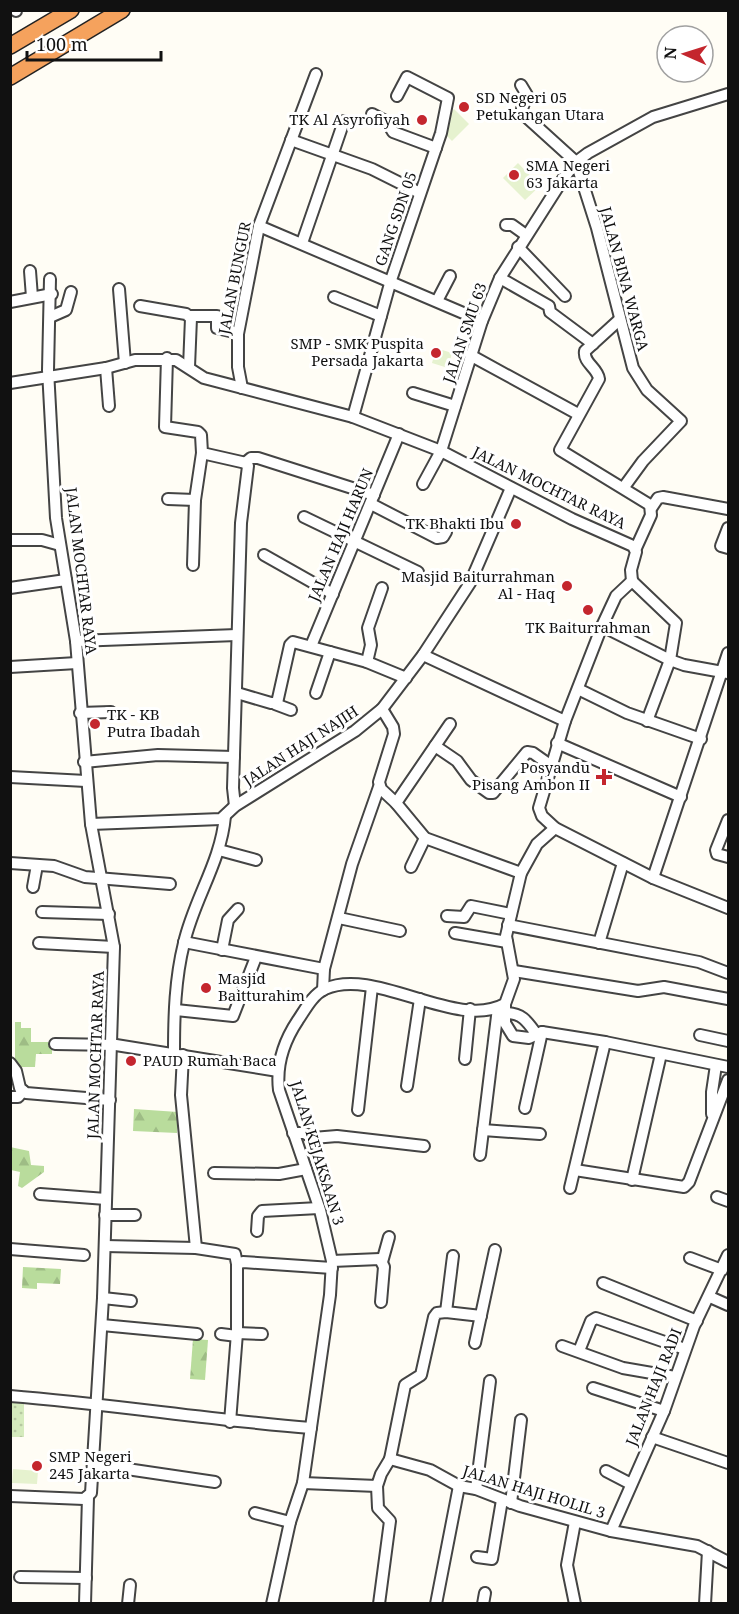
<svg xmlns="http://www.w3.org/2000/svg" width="739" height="1614" viewBox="0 0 739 1614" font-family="'Noto Serif',serif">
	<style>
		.grass { fill: url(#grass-dots) }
		.forest { fill: url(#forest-firs) }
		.pitch { fill: #e6f2cf }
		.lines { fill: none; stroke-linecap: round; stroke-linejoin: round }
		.minor-casing { stroke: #444; stroke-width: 14 }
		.highway-casing { stroke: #222; stroke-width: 18 }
		.minor { stroke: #fff; stroke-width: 10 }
		.highway { stroke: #f5a25d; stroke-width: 15 }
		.poi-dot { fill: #c4262e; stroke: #fff; stroke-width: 2 }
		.labels { text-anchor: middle; stroke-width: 6; stroke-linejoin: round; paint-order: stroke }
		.poi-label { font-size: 15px; fill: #111; stroke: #fff; text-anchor: start }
		.street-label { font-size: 15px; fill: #111; stroke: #fff }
	</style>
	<defs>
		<pattern id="grass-dots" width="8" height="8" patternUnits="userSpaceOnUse" patternTransform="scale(1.5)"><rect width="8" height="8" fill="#d5ebbd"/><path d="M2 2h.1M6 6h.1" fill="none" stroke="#b6c8a1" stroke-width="1.8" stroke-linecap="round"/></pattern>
		<pattern id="forest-firs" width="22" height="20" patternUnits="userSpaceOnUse" patternTransform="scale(1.5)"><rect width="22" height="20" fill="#b9dc9c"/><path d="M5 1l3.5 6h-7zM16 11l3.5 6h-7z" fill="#9ebc85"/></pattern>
	</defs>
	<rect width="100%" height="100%" fill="#fffdf5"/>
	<polygon class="grass" points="10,1402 24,1402 24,1437 11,1437"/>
	<g class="forest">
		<polygon points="15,1022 21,1022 21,1028 31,1028 31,1042 52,1042 52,1054 36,1054 35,1067 15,1067"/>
		<polygon points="134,1109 178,1112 177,1133 133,1131"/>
		<polygon points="10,1147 29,1151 31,1165 44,1166 44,1172 22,1188 18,1186 20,1172 11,1170"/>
		<polygon points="23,1267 61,1269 60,1284 37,1283 37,1289 22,1288"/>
		<polygon points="193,1339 208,1340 205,1380 190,1379"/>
	</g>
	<g class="pitch">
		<polygon points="454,109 469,124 452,141 437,126"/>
		<polygon points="518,163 540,186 525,200 503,178"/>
		<polygon points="436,348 452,353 448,368 432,363"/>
		<polygon points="13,1469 38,1471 37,1484 12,1483"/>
	</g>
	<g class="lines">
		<g class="minor-casing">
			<g id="minor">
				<polyline points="16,10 16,11"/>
				<polyline points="521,85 527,95 522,109 523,114 576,162 597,228 633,368 647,390 681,421 643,461 624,487"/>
				<polyline points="372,114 387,122 393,132 436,148"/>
				<polyline points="291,140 372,169 420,193"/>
				<polyline points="506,225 512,225 526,235"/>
				<polyline points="259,226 482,321"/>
				<polyline points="302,243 344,121"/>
				<polyline points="518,247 565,296"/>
				<polyline points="30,271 32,297"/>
				<polyline points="500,278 549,306 550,312 593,344"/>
				<polyline points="119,289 125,363"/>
				<polyline points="334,297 381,316"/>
				<polyline points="437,301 450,276"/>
				<polyline points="10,302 52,294"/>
				<polyline points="140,306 186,314 191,318 189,367"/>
				<polyline points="190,316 217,316 217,328 238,333"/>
				<polyline points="50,317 66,310 71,292"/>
				<path d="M619 320 585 351C583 363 598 368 599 379L560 450 650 505 651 515 636 548"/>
				<polyline points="470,355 578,414"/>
				<polyline points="167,358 165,427 198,432 201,435 202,453 246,463 248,466 241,523 233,788 235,806"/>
				<polyline points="106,368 109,406"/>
				<polyline points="10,383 106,368 135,360 176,360 204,378 353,417 441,451 572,519 633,546 636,552 631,570 632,581"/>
				<polyline points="242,388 238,367 238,334 259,226 316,74"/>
				<polyline points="413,393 455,406"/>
				<polyline points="353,417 391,280 441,133 448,98 407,77 397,96"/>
				<polyline points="245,463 251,458 258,458 374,495"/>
				<polyline points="423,484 441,451 482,321 500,278 563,179 576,162 588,153 653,117 728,94"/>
				<polyline points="168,499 195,500"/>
				<polyline points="371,504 437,538 443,537 446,532"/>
				<polyline points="652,507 658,498 663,497 728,509"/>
				<polyline points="304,517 418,572"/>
				<polyline points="728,528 721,546 728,548"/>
				<polyline points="10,540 42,540 60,545"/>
				<polyline points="264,555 333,594"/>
				<polyline points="193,565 195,500 202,453"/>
				<polyline points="632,581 616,596 602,626 565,721 539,808 542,816 555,828 653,878 728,908"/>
				<polyline points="632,581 676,623 670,660 684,665 728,673"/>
				<polyline points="10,588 66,580"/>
				<polyline points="602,626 670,660 647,721"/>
				<polyline points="76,641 237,635"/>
				<polyline points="311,646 399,434"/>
				<polyline points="423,655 565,721"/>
				<polyline points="367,662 371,645 368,628 382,588"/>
				<polyline points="10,667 77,663"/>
				<polyline points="578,689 627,713 701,739"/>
				<polyline points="237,693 271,703 277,703 290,645 293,642 367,662 406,678"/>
				<polyline points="316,693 330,652"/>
				<polyline points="275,704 291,710"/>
				<polyline points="382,709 393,727 394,734 379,782 381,789 396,803 425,838 521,873"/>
				<polyline points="80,713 111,712"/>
				<polyline points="557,743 681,797"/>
				<polyline points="435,746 457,761 471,780 489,793 493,793 527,752 533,753 550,765"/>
				<polyline points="84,762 158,755 234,757"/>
				<polyline points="10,777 86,781"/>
				<polyline points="396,803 450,724"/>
				<polyline points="728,820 716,850 717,854 728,857"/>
				<polyline points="91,824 221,819 235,806 355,731 382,709 423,655 470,583 511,488"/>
				<polyline points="219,850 256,860"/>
				<polyline points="10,863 54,866 85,877 170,884"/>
				<polyline points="411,867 425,838"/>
				<polyline points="653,878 728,653"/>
				<polyline points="33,887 37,865"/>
				<polyline points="42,912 109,914"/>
				<polyline points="447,916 464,917 471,906 511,914"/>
				<polyline points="339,918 400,931"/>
				<polyline points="508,925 699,962 728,973"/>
				<polyline points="455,933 507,942"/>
				<polyline points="184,942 324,969"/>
				<polyline points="39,943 114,947"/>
				<polyline points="599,943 623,863"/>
				<polyline points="222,950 228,920 238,909"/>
				<polyline points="514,971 638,991 664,987 728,999"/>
				<polyline points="323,990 324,969 352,864 379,787"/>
				<polyline points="505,1004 505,1023 513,1036 529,1038 542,1032 605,1042"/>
				<polyline points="176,1010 233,1016 256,957"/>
				<path d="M505 1013C522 1013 527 1021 537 1035"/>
				<polyline points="700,1035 728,1041"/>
				<polyline points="55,1044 116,1045 278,1071"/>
				<path d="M174 1052C174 1016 175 979 184 943 194 899 221 862 225 816"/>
				<polyline points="183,1055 181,1095 196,1248"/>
				<polyline points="465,1059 470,1009"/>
				<polyline points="10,1063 16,1071 20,1088 26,1093 110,1100"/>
				<polyline points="407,1086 420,999"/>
				<polyline points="10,1097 18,1097 23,1091"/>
				<polyline points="525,1108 542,1032"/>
				<polyline points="358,1110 372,987"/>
				<polyline points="712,1114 712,1092 716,1065"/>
				<polyline points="483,1130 540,1134"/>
				<polyline points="293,1133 304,1133 313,1138 337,1136 424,1146"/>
				<polyline points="480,1155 498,1008"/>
				<polyline points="575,1170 684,1187 689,1182 728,1080"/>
				<polyline points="214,1173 279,1174 306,1169"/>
				<polyline points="632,1180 661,1054"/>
				<polyline points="570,1188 605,1042 728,1067"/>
				<polyline points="40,1194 106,1199"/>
				<polyline points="717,1197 728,1201"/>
				<polyline points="105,1215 135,1215"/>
				<polyline points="257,1231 258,1216 262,1211 319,1208"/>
				<polyline points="105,1246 196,1248 235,1254 237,1264 237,1333 230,1422"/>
				<polyline points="10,1249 84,1255"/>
				<polyline points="690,1258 722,1270"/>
				<polyline points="332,1261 380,1259 384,1267 381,1302"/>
				<polyline points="382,1262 389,1237"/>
				<polyline points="237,1264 243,1262 332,1268"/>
				<polyline points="603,1283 697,1321"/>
				<polyline points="710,1297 728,1305"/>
				<polyline points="103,1298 131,1301"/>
				<polyline points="446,1312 453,1256"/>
				<polyline points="481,1316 446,1312 437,1313 434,1317 421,1375 405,1385 390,1459 430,1470 459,1486 476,1489 520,1506 611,1531 697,1546 728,1562"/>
				<polyline points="102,1325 197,1334"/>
				<polyline points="237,1333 262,1334"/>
				<polyline points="221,1334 237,1336"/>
				<polyline points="475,1343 495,1250"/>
				<polyline points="562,1346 623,1368 675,1377"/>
				<polyline points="579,1351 591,1321 596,1318 685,1349"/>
				<polyline points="593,1388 664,1411"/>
				<path d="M10 1396C111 1404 210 1420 311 1428"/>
				<polyline points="652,1437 728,1463"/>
				<polyline points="93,1464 215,1482"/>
				<polyline points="606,1471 631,1484"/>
				<polyline points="303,1483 377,1486 381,1474 390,1459"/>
				<polyline points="377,1486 378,1508 390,1521 379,1604"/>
				<polyline points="476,1489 490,1381"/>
				<polyline points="10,1496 84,1499 91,1493 103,1298 114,947 91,824 76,641 56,518 48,370 50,279"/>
				<polyline points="511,1503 521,1420"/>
				<polyline points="255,1513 290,1522"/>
				<polyline points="611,1531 664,1411 694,1326 728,1255"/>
				<polyline points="477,1557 492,1559 502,1500"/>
				<polyline points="20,1577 86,1578"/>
				<polyline points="85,1604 88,1497"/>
				<polyline points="128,1604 130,1585"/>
				<path d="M272 1604 290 1522 303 1483 330 1295 332 1261 320 1210 279 1090C276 1065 284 1041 298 1020 305 1010 312 995 325 989 375 966 456 1031 505 1004L514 979 506 936 521 873 537 844 555 828"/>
				<polyline points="436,1604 459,1486"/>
				<polyline points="483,1604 485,1593"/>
				<polyline points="575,1604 567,1565 575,1522"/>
				<polyline points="705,1604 708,1551"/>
			</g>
		</g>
		<g class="highway-casing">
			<g id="highway">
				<polyline points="10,46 71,10"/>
				<polyline points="10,77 122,10"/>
			</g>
		</g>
		<use href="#minor" class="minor"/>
		<use href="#highway" class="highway"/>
	</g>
	<g class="poi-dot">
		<circle cx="464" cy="107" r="6"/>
		<circle cx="422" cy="120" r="6"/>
		<circle cx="514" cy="175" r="6"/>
		<circle cx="436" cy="353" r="6"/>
		<circle cx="516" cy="524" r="6"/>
		<circle cx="567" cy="586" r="6"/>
		<circle cx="588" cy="610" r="6"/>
		<circle cx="95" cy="724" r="6"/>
		<path d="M601 768h6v6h6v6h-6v6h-6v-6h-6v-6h6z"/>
		<circle cx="206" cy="988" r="6"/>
		<circle cx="131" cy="1061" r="6"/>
		<circle cx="37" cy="1466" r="6"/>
	</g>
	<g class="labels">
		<g class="poi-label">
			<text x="476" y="103">SD Negeri 05<tspan x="476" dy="17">Petukangan Utara</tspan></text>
			<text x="410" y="125" text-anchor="end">TK Al Asyrofiyah</text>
			<text x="526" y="171">SMA Negeri<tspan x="526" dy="17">63 Jakarta</tspan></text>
			<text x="424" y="349" text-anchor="end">SMP - SMK Puspita<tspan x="424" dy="17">Persada Jakarta</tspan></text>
			<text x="504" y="529" text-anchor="end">TK Bhakti Ibu</text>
			<text x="555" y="582" text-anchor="end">Masjid Baiturrahman<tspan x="555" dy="17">Al - Haq</tspan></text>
			<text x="588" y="633" text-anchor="middle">TK Baiturrahman</text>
			<text x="107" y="720">TK - KB<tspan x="107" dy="17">Putra Ibadah</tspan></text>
			<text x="590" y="773" text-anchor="end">Posyandu<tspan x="590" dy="17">Pisang Ambon II</tspan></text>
			<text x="218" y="984">Masjid<tspan x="218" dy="17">Baitturahim</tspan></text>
			<text x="143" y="1066">PAUD Rumah Baca</text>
			<text x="49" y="1462">SMP Negeri<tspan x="49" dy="17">245 Jakarta</tspan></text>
		</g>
		<g class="street-label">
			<text transform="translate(396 219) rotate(-71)" y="5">GANG SDN 05</text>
			<text transform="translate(235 278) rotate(-79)" y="5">JALAN BUNGUR</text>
			<text transform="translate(624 279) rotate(75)" y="5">JALAN BINA WARGA</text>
			<text transform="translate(465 333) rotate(-71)" y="5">JALAN SMU 63</text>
			<text transform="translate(549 488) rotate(26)" y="5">JALAN MOCHTAR RAYA</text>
			<text transform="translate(341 535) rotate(-67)" y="5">JALAN HAJI HARUN</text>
			<text transform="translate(81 571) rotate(83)" y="5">JALAN MOCHTAR RAYA</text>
			<text transform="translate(301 746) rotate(-33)" y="5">JALAN HAJI NAJIH</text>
			<text transform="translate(96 1055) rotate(-88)" y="5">JALAN MOCHTAR RAYA</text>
			<text transform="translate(317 1153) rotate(73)" y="5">JALAN KEJAKSAAN 3</text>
			<text transform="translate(654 1387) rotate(-68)" y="5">JALAN HAJI RADI</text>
			<text transform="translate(534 1492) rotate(17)" y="5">JALAN HAJI HOLIL 3</text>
		</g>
	</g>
	<rect width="739" height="1614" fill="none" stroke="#111111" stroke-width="24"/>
	<g transform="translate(685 54) rotate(273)"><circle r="28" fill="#ffffff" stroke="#a0a0a0" stroke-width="1.5"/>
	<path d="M0-4.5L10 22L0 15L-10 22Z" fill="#c4262e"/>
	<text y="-9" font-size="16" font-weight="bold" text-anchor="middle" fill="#111111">N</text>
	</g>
	<path d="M27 51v9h134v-9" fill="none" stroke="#111111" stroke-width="3"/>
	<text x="36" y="51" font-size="18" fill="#111111" stroke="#ffffff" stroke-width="4.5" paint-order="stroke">100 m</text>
</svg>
